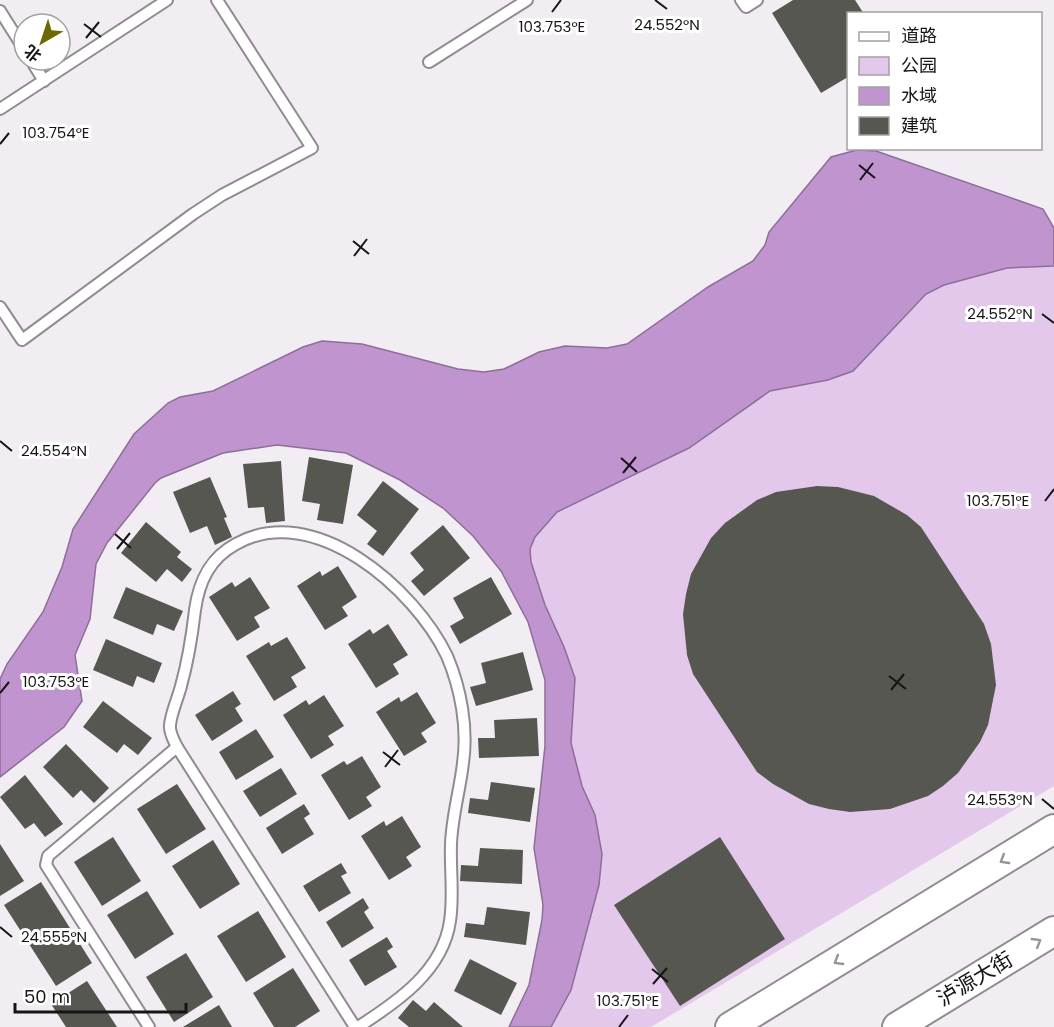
<svg xmlns="http://www.w3.org/2000/svg" width="1054" height="1027" viewBox="0 0 1054 1027" font-family="Poppins,'Noto Sans SC',sans-serif">
	<style>
		.green { fill: #e3c8ec }
		.water { fill: #c095cf; stroke: #8d6e98; stroke-width: 1.5 }
		.building { fill: #575752 }
		.lines { fill: none; stroke-linecap: round; stroke-linejoin: round }
		.lane-casing { stroke: #8f8b90; stroke-width: 14 }
		.secondary-casing { stroke: #8f8b90; stroke-width: 32 }
		.lane { stroke: #fff; stroke-width: 10 }
		.secondary { stroke: #fff; stroke-width: 28 }
		.oneway { stroke: #969596 }
		.ticks { fill: none; stroke: #161416; stroke-width: 2 }
		.labels { text-anchor: middle; stroke-width: 6; stroke-linejoin: round; paint-order: stroke }
		.street-label { font-size: 21px; fill: #161416; stroke: #fff }
		.ticks-label { font-size: 15px; text-anchor: middle; fill: #161416; stroke: #fff; stroke-width: 6; stroke-linejoin: round; paint-order: stroke }
	</style>
	<rect width="100%" height="100%" fill="#f2edf3"/>
	<polygon class="green" points="1054,266 1054,786 651,1027 551,1027 571,990 599,885 595,815 582,786 571,743 575,678 564,647 545,605 531,562 530,549 535,537 557,512 689,448 770,391 782,387 926,294 944,285 1007,268"/>
	<polygon class="water" points="857,150 876,151 1043,209 1054,228 1054,266 1007,268 944,285 926,294 853,371 828,380 770,391 689,448 557,512 535,537 530,549 531,562 545,605 564,647 575,678 571,743 582,786 595,815 602,854 599,885 571,990 551,1027 509,1027 529,985 542,920 543,905 534,848 545,746 545,680 528,622 501,571 473,536 443,508 400,480 346,453 277,445 223,453 161,478 155,483 107,543 96,564 90,619 75,655 82,701 64,727 0,777 0,679 7,664 43,612 62,567 73,529 134,434 168,403 180,397 213,391 303,347 322,341 362,344 458,369 484,372 504,369 539,352 565,346 607,348 627,344 708,287 753,261 765,245 769,232 831,157"/>
	<g class="building">
		<polygon points="793,0 855,0 864,14 848,14 848,77 821,93 772,13"/>
		<polygon points="309,457 353,465 343,524 317,520 320,504 302,501"/>
		<polygon points="281,461 285,521 266,523 264,507 248,508 243,464"/>
		<polygon points="210,477 227,517 224,518 232,537 215,545 207,526 190,533 173,492"/>
		<polygon points="383,481 419,509 383,556 367,544 377,531 357,515"/>
		<polygon points="817,486 838,487 874,496 907,515 921,527 984,624 991,644 996,685 988,725 980,742 958,773 943,786 928,796 890,809 850,812 829,809 809,804 773,784 757,772 693,674 687,655 683,614 686,594 691,574 711,538 725,523 757,500 776,492"/>
		<polygon points="146,522 181,552 177,557 192,569 182,582 167,569 156,582 121,553"/>
		<polygon points="443,525 470,558 424,596 411,581 424,570 410,553"/>
		<polygon points="338,566 357,597 342,607 348,616 325,630 297,586 320,571 322,576"/>
		<polygon points="250,577 270,608 254,617 260,627 237,641 209,597 232,582 235,587"/>
		<polygon points="491,577 512,614 460,644 450,626 464,618 453,598"/>
		<polygon points="126,587 183,611 174,631 157,624 153,635 113,618"/>
		<polygon points="388,624 408,655 393,664 399,674 376,688 348,644 370,629 373,634"/>
		<polygon points="287,637 306,668 291,677 297,687 274,701 246,656 269,642 271,646"/>
		<polygon points="106,639 162,663 154,683 137,676 133,687 93,670"/>
		<polygon points="523,652 533,690 476,706 470,687 486,683 481,663"/>
		<polygon points="233,691 241,704 235,708 243,721 212,741 195,715"/>
		<polygon points="417,692 436,723 421,733 427,742 404,756 376,712 399,697 401,702"/>
		<polygon points="324,695 344,726 328,736 334,745 311,759 283,715 306,700 309,705"/>
		<polygon points="103,701 152,738 138,755 124,744 117,753 83,727"/>
		<polygon points="537,718 539,756 479,758 478,738 495,738 494,720"/>
		<polygon points="256,729 274,757 236,780 219,752"/>
		<polygon points="66,744 109,788 94,803 81,790 73,798 43,767"/>
		<polygon points="362,756 381,787 366,797 372,806 349,820 321,775 344,761 347,765"/>
		<polygon points="281,768 297,794 260,817 243,791"/>
		<polygon points="25,775 63,824 45,837 34,823 25,829 0,797"/>
		<polygon points="491,782 535,788 530,822 468,813 470,798 488,800"/>
		<polygon points="177,784 206,829 166,854 137,809"/>
		<polygon points="304,804 310,814 304,818 314,834 282,854 266,828"/>
		<polygon points="402,816 421,847 406,857 412,866 389,880 361,836 384,821 386,826"/>
		<polygon points="113,837 141,881 102,906 74,862"/>
		<polygon points="720,837 785,939 680,1006 614,905"/>
		<polygon points="213,840 240,884 200,909 172,866"/>
		<polygon points="0,844 24,881 0,896"/>
		<polygon points="480,848 523,850 522,884 460,881 461,865 478,866"/>
		<polygon points="341,863 347,873 341,876 351,893 319,912 303,886"/>
		<polygon points="41,882 92,963 56,986 4,905"/>
		<polygon points="147,891 174,934 135,959 107,915"/>
		<polygon points="363,898 369,908 364,912 374,928 342,948 326,922"/>
		<polygon points="487,907 530,912 526,945 464,937 466,923 484,925"/>
		<polygon points="258,911 286,957 246,982 217,936"/>
		<polygon points="387,937 393,947 387,951 397,967 365,986 349,960"/>
		<polygon points="186,953 213,997 174,1022 146,977"/>
		<polygon points="470,959 517,983 501,1015 454,991"/>
		<polygon points="293,968 320,1011 295,1027 274,1027 253,993"/>
		<polygon points="87,981 117,1027 66,1027 51,1004"/>
		<polygon points="413,1000 426,1011 434,1002 463,1027 409,1027 398,1018"/>
		<polygon points="219,1005 232,1027 183,1027"/>
	</g>
	<g class="lines">
		<g class="lane-casing">
			<g id="lane">
				<polyline points="741,0 746,7 757,0"/>
				<polyline points="0,11 24,49"/>
				<polyline points="31,60 44,81"/>
				<polyline points="429,62 527,0"/>
				<polyline points="0,109 167,0"/>
				<polyline points="0,307 22,340 193,214 222,195 312,148 217,0"/>
				<polyline points="149,1027 46,865 48,856 177,747"/>
				<path d="M355 1027 177 747C174 741 169 732 170 725 171 713 178 698 181 686 188 661 192 636 195 610 199 581 210 558 236 544 314 500 415 589 447 656 461 689 468 728 463 763 460 790 452 816 451 844 450 869 454 896 450 921 443 971 397 1002 358 1027"/>
			</g>
		</g>
		<g class="secondary-casing">
			<g id="secondary">
				<polyline points="730,1027 1054,829"/>
				<polyline points="897,1027 1054,931"/>
			</g>
		</g>
		<use href="#lane" class="lane"/>
		<use href="#secondary" class="secondary"/>
	</g>
	<defs><path id="oneway-chevron" d="M-2-3.5L2.5 0L-2 3.5" fill="none" stroke-width="1.6" stroke-linecap="round" stroke-linejoin="round" transform="scale(1.5)"/></defs>
	<g class="oneway">
		<use href="#oneway-chevron" transform="translate(1004 860) rotate(149)"/>
		<use href="#oneway-chevron" transform="translate(1037 942) rotate(-31)"/>
		<use href="#oneway-chevron" transform="translate(838 961) rotate(149)"/>
	</g>
	<path class="ticks" d="M655 0 667 9M552 12 561 0M84 24 101 37M86 38 99 22M0 144 9 133M859 165 875 178M860 180 873 163M353 241 369 254M354 256 367 239M1042 314 1054 323M0 441 12 451M621 458 637 472M623 473 636 457M1045 501 1054 489M115 534 131 548M117 549 130 533M889 676 906 689M891 690 904 674M0 693 9 682M383 752 400 765M385 767 398 750M1042 799 1054 809M0 927 12 937M652 969 668 982M653 984 667 968M619 1027 628 1015"/>
	<g class="labels">
		<g class="street-label">
			<text transform="translate(975 979) rotate(-31)" y="7">泸源大街</text>
		</g>
	</g>
	<g class="ticks-label">
		<text x="667" y="30">24.552°N</text>
		<text x="552" y="32">103.753°E</text>
		<text x="56" y="138">103.754°E</text>
		<text x="1000" y="319">24.552°N</text>
		<text x="54" y="456">24.554°N</text>
		<text x="998" y="506">103.751°E</text>
		<text x="56" y="687">103.753°E</text>
		<text x="1000" y="805">24.553°N</text>
		<text x="54" y="942">24.555°N</text>
		<text x="628" y="1006">103.751°E</text>
	</g>
	<rect x="847" y="12" width="195" height="138" fill="#ffffff" stroke="#a2a1a2" stroke-width="1.5"/>
	<rect x="859" y="32" width="30" height="9" fill="#ffffff" stroke="#a2a1a2" stroke-width="1.5"/>
	<text x="901" y="42" font-size="18" fill="#161416">道路</text>
	<rect x="859" y="57" width="30" height="18" fill="#e3c8ec" stroke="#a2a1a2" stroke-width="1.5"/>
	<text x="901" y="72" font-size="18" fill="#161416">公园</text>
	<rect x="859" y="87" width="30" height="18" fill="#c095cf" stroke="#a2a1a2" stroke-width="1.5"/>
	<text x="901" y="102" font-size="18" fill="#161416">水域</text>
	<rect x="859" y="117" width="30" height="18" fill="#575752" stroke="#a2a1a2" stroke-width="1.5"/>
	<text x="901" y="132" font-size="18" fill="#161416">建筑</text>
	<g transform="translate(42 42) rotate(219)"><circle r="28" fill="#ffffff" stroke="#a2a1a2" stroke-width="1.5"/>
	<path d="M0-4.5L10 22L0 15L-10 22Z" fill="#6b6903"/>
	<text y="-9" font-size="16" font-weight="bold" text-anchor="middle" fill="#161416">北</text>
	</g>
	<path d="M15 1003v9h171v-9" fill="none" stroke="#161416" stroke-width="3"/>
	<text x="24" y="1003" font-size="18" fill="#161416" stroke="#ffffff" stroke-width="4.5" paint-order="stroke">50 m</text>
</svg>
